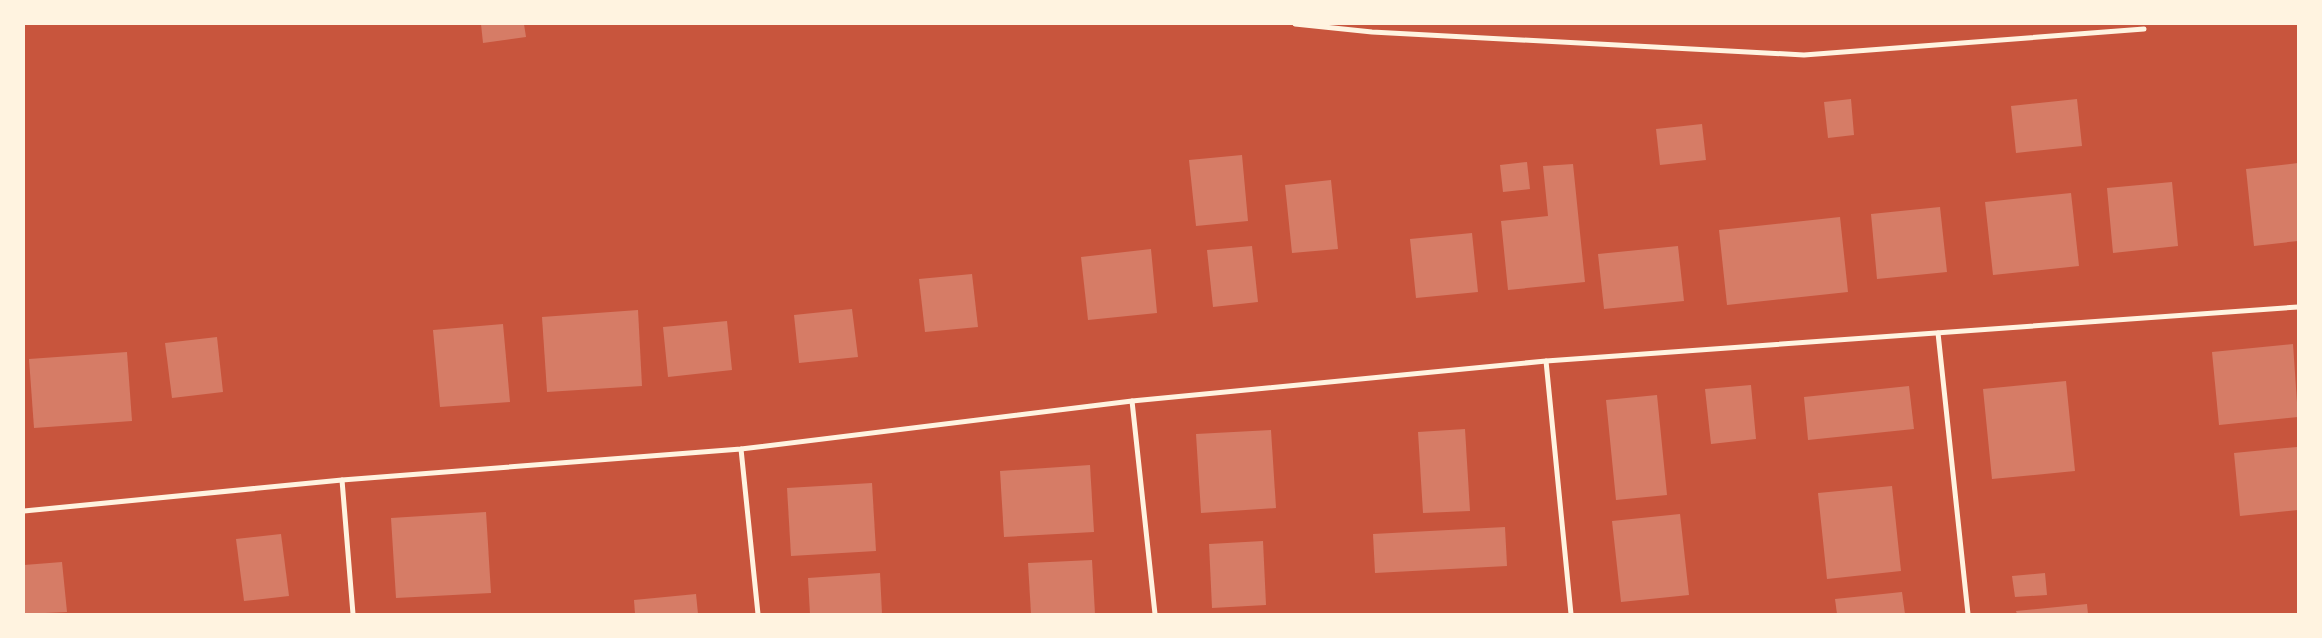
<svg xmlns="http://www.w3.org/2000/svg" width="2322" height="638" viewBox="0 0 2322 638" font-family="'DM Sans',sans-serif">
	<style>
		.building { fill: #d67c66 }
		.lines { fill: none; stroke-linecap: round; stroke-linejoin: round }
		.minor { stroke: #fff3e0; stroke-width: 5 }
	</style>
	<rect width="100%" height="100%" fill="#c8553d"/>
	<g class="building">
		<polygon points="481,24 524,24 526,37 483,43"/>
		<polygon points="1851,99 1854,135 1828,138 1824,102"/>
		<polygon points="2077,99 2082,146 2016,153 2011,106"/>
		<polygon points="1702,124 1706,160 1660,165 1656,129"/>
		<polygon points="1242,155 1248,221 1196,226 1189,160"/>
		<polygon points="1527,162 1530,189 1503,192 1500,165"/>
		<polygon points="2298,163 2298,241 2254,246 2246,169"/>
		<polygon points="1573,164 1585,282 1508,290 1501,221 1548,216 1543,166"/>
		<polygon points="1331,180 1338,249 1292,253 1285,185"/>
		<polygon points="2172,182 2178,246 2113,253 2107,188"/>
		<polygon points="2071,193 2079,266 1993,275 1985,202"/>
		<polygon points="1940,207 1947,272 1877,279 1871,214"/>
		<polygon points="1840,217 1848,292 1727,305 1719,230"/>
		<polygon points="1472,233 1478,292 1416,298 1410,239"/>
		<polygon points="1252,246 1258,302 1213,307 1207,250"/>
		<polygon points="1678,246 1684,301 1604,309 1598,254"/>
		<polygon points="1151,249 1157,313 1088,320 1081,257"/>
		<polygon points="972,274 978,327 925,332 919,279"/>
		<polygon points="852,309 858,357 799,363 794,315"/>
		<polygon points="638,310 642,386 547,392 542,317"/>
		<polygon points="727,321 732,370 668,377 663,327"/>
		<polygon points="503,324 510,402 440,407 433,330"/>
		<polygon points="217,337 223,392 172,398 165,343"/>
		<polygon points="2293,344 2298,417 2219,425 2212,352"/>
		<polygon points="127,352 132,421 34,428 29,359"/>
		<polygon points="2066,381 2075,471 1992,479 1983,389"/>
		<polygon points="1751,385 1756,439 1711,444 1705,389"/>
		<polygon points="1909,386 1914,429 1808,440 1804,397"/>
		<polygon points="1657,395 1667,495 1616,500 1606,400"/>
		<polygon points="1465,429 1470,511 1423,513 1418,432"/>
		<polygon points="1271,430 1276,508 1201,513 1196,434"/>
		<polygon points="2297,447 2298,510 2240,516 2234,453"/>
		<polygon points="1090,465 1094,532 1004,537 1000,471"/>
		<polygon points="872,483 876,551 791,556 787,488"/>
		<polygon points="1892,486 1901,571 1827,579 1818,493"/>
		<polygon points="486,512 491,593 396,598 391,518"/>
		<polygon points="1680,514 1689,595 1621,602 1612,521"/>
		<polygon points="1505,527 1507,566 1375,573 1373,534"/>
		<polygon points="281,534 289,596 244,601 236,539"/>
		<polygon points="1263,541 1266,605 1212,608 1209,544"/>
		<polygon points="1092,560 1095,614 1031,614 1028,563"/>
		<polygon points="62,562 67,612 24,614 24,565"/>
		<polygon points="880,573 882,614 810,614 808,578"/>
		<polygon points="2045,573 2047,595 2015,597 2012,576"/>
		<polygon points="1902,592 1905,614 1837,614 1835,599"/>
		<polygon points="696,594 698,614 635,614 634,600"/>
		<polygon points="2087,604 2088,614 2017,614 2016,611"/>
	</g>
	<g class="lines">
		<g class="minor">
			<polyline points="1295,24 1372,32 1804,55 2144,29"/>
			<polyline points="1938,333 1968,614"/>
			<polyline points="1546,361 1571,614"/>
			<polyline points="1132,401 1155,614"/>
			<polyline points="741,449 758,614"/>
			<polyline points="342,480 353,614"/>
			<polyline points="24,511 342,480 741,449 1132,401 1546,361 2298,307"/>
		</g>
	</g>
	<rect width="2322" height="638" fill="none" stroke="#fff3e0" stroke-width="50"/>
</svg>
